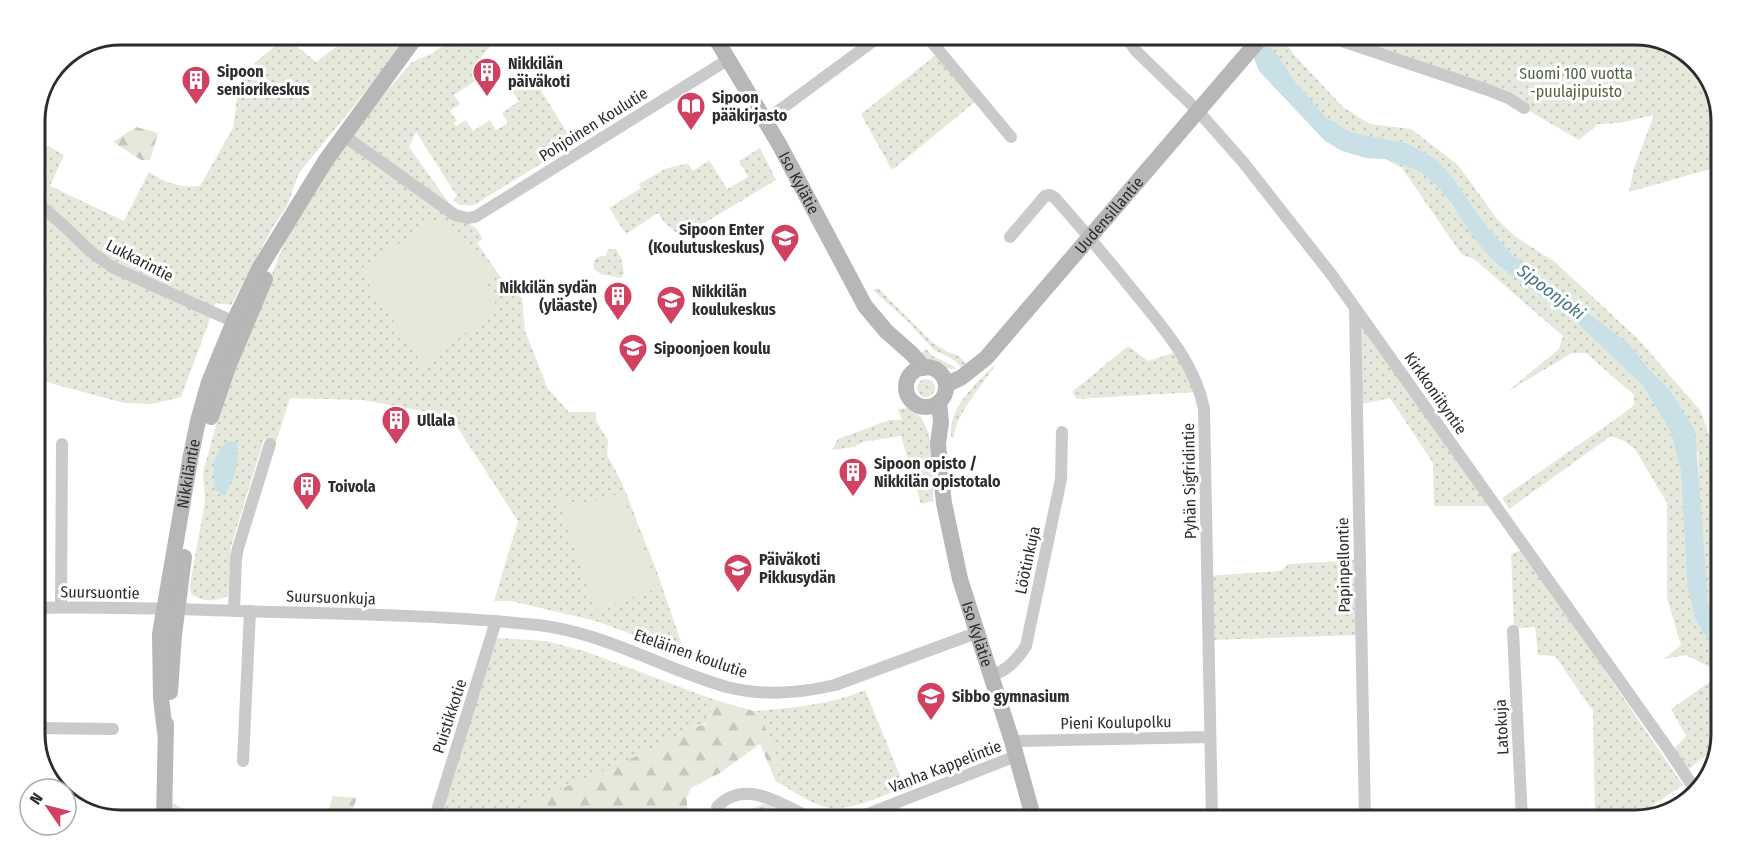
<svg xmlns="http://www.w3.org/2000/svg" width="1756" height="855" viewBox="0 0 1756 855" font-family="'Fira Sans Condensed',sans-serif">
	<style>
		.grass { fill: url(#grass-dots) }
		.forest { fill: url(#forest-firs) }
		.cemetery { fill: url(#cemetery-stones) }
		.pitch { fill: #e5e9db }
		.water { fill: #c9e0e7 }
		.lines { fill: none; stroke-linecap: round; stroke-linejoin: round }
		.street { stroke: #cacaca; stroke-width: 12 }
		.secondary { stroke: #b7b7b7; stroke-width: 16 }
		.labels { text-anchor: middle; stroke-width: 6; stroke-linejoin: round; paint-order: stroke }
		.poi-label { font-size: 16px; font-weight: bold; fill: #2d2d2d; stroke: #fff; text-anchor: start }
		.park-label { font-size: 16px; fill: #55633f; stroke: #fff }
		.street-label { font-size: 16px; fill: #2d2d2d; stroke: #fff }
		.water-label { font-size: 18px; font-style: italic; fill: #447685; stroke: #fff }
		.rim { fill: none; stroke: #2d2d2d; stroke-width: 3 }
	</style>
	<defs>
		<pattern id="grass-dots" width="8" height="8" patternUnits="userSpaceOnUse" patternTransform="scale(1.5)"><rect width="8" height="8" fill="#e5e9db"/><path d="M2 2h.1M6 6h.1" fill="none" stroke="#c5c8bc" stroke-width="1.8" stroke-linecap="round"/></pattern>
		<pattern id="forest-firs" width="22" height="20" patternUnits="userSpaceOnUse" patternTransform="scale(1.5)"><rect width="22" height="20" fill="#e5e9db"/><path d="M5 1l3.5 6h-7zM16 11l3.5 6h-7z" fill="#c5c8bc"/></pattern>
		<pattern id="cemetery-stones" width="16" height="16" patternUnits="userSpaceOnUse" patternTransform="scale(1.5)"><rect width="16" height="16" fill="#e5e9db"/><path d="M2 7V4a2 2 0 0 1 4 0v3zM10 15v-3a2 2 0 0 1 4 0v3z" fill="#c5c8bc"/></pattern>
	</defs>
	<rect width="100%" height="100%" fill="#fff"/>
	<g class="grass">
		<polygon points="1634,34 1673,43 1707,73 1715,96 1702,100 1715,98 1721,116 1721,166 1629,192 1634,168 1654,115 1619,123 1598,124 1579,140 1524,108 1321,35"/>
		<path d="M352 35H412L299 173 287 206 274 225 231 305 216 303 181 397 152 404 124 403 46 382 35 381V136L37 140 64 155 50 186 124 221 149 172C164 183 181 188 200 186L233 128 239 83 257 61 280 42 289 40 316 62Z"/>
		<path d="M458 35H485L493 43 476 63 484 75 454 95 460 104 450 111 457 121 454 123 456 126 466 120 473 131 490 120 496 130 508 123 502 113 519 101 512 91 522 84 524 87 527 85 525 81 532 76 571 139 565 149 474 205H460L453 200 457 196 416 132 409 147 459 217 476 228 483 239 477 243 510 291 522 298 525 331 548 389 569 412H596V421L608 440 607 455 622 483 657 572 685 654 596 621 511 601H494L518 521 450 416 363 400 290 398 276 442 264 439 231 546 228 596C213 602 205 602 191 594L190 584 205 502 203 472 221 407 244 344 290 229 322 178 366 115 412 62 433 53Z"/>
		<polygon points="1271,35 1298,35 1288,46 1294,55 1343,107 1370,124 1411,129 1458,165 1498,220 1516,237 1555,262 1638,339 1700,410 1715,450 1721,625 1708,603 1699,500 1698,453 1668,388 1650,370 1628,343 1513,255 1488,228 1452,177 1438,160 1407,143 1351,132 1327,118 1297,84 1279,57 1262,45"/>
		<polygon points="936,55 975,102 892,170 861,114"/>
		<polygon points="760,148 776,180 681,237 664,222 658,213 626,234 609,208 641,188 639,184 665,169 688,163 693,171 709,160 727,189 748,177 739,161"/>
		<polygon points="1385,159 1419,171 1436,185 1499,266 1578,324 1644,387 1671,433 1681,472 1687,586 1695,619 1710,644 1721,651 1721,673 1686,655 1664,659 1681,645 1667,598 1667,503 1635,449 1624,441 1611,436 1509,509 1502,498 1623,414 1634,405 1634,395 1586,353 1572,353 1507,392 1559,349 1563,336 1474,259 1462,255 1402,168"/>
		<polygon points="609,249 616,249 621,258 624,273 621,278 601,274 594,269 594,260 600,256 605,256"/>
		<polygon points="878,288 933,343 948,352 959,356 967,365 962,369 956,361 934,350 906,320 873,290"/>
		<polygon points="1363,324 1490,506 1434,506 1433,463 1390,398 1362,404 1359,328"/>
		<polygon points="1128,346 1148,361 1176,352 1196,392 1077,399 1072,392"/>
		<path d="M926 349 933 356 955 367 956 369C945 371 929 361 920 354Z"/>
		<path d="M996 364C984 383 954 416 954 438L951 436C949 406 976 383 996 364Z"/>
		<circle cx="926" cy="388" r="9"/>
		<path d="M909 408C936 419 935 476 933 501L921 504 901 436 863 442 854 447 832 450 838 439 889 420H902L898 409Z"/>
		<polygon points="1522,550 1683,785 1653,805 1658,813 1635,820 1595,820 1593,711 1555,656 1538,655 1535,627 1514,628 1511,554"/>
		<polygon points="1360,560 1361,635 1209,640 1207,576 1281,571 1288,564"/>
		<polygon points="497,638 546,641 584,651 715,700 706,723 689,729 653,749 512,816 509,820 439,820"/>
		<polygon points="1721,674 1721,733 1719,745 1684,773 1671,752 1686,736 1671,709"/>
		<path d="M865 690 905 788C884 795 853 810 831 808 817 807 796 793 784 786L762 717 754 711C793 708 829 705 865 690Z"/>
	</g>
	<g class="forest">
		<polygon points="136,127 158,133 150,160 141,160 113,142"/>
		<polygon points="715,700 754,711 762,717 784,786 776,782 760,744 720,773 691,788 687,797 687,812 680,820 509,820 538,799 653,749 689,729 706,724"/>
		<polygon points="333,796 357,798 348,820 325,820"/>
		<polygon points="171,802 187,811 188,820 171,820"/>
	</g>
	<polygon class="cemetery" points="768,802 801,820 726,820"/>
	<g class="pitch">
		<path d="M437 222C465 232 480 255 495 279L485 286 498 308 437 355 426 369 361 273 362 268 430 223Z"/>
		<path d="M621 493 659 588 596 610 559 499C585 506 596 502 621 493Z"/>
	</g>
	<g class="water">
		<polygon points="1262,45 1270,47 1279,57 1297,84 1327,118 1351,132 1407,143 1438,160 1452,177 1488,228 1513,255 1628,343 1650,370 1668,388 1695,430 1708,603 1721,625 1721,651 1710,644 1695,619 1687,586 1681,472 1671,433 1644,387 1578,324 1499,266 1476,241 1453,206 1436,185 1419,171 1385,159 1366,158 1342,151 1325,141 1259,71 1253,56"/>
		<path d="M228 441 237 442C239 465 235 475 225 496L215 490C214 468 210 457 228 441Z"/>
	</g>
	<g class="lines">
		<g class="street">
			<polyline points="925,34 1011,137"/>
			<polyline points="1124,34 1136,51 1198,111 1243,162 1331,274 1666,746 1696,791"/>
			<polyline points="1321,34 1485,89 1508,98 1524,108"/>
			<polyline points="766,120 883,34"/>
			<polyline points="343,135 455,215 467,218 475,217 729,59"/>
			<polyline points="35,201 62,224 90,251 112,267 241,325"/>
			<path d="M1010 237 1045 196 1050 195 1055 198C1083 229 1109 261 1135 293 1164 329 1195 363 1204 409L1212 820"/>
			<polyline points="1355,309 1365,820"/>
			<polyline points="61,607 62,444"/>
			<path d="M35 608C115 606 195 610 275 612 363 614 451 616 538 625 606 633 663 669 727 687 762 696 801 693 835 685L976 633"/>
			<polyline points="234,610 236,559 238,548 270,444"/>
			<polyline points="1513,631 1522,820"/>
			<path d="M991 676C1007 671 1017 660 1026 646L1061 479 1062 432"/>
			<polyline points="35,728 113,729"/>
			<polyline points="1012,741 1210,737"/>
			<polyline points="243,761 250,611"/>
			<path d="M717 807C747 775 785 809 817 820"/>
			<polyline points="434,820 496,621"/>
			<polyline points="852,820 1016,756"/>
		</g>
		<g class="secondary">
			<path id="s1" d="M713 34 779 144 865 306 886 331 912 354 924 368"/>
			<circle cx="926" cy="387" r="20"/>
			<path id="s2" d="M946 385 962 377 986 358 1264 34"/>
			<path id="s3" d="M939 403 941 422 938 443 941 476 944 503 960 579 1012 741 1034 820"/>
			<polyline points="211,417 228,367 265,279"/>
			<polyline points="170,692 174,635 184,557"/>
			<path id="s4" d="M165 732 161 698 160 634 190 460 198 421 209 382 234 321 259 269 326 160 418 34"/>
			<polyline points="164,820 166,724"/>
		</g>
	</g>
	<defs>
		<g id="building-pin" transform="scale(1.5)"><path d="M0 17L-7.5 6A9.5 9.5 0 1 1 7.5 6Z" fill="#d14162" stroke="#fff"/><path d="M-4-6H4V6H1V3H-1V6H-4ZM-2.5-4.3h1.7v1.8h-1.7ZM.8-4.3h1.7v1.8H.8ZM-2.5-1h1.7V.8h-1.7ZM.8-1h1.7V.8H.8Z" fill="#fff"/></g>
		<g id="library-pin" transform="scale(1.5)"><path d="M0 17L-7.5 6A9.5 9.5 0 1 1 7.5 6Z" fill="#d14162" stroke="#fff"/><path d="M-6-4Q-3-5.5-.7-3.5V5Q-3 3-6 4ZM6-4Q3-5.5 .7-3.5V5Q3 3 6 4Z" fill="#fff"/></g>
		<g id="school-pin" transform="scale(1.5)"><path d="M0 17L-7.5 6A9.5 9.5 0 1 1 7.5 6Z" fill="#d14162" stroke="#fff"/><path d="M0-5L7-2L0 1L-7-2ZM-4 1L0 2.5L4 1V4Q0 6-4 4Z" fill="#fff"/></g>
	</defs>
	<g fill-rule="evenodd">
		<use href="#building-pin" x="487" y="72"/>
		<use href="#building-pin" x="196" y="80"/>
		<use href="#library-pin" x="691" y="106"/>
		<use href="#school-pin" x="785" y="238"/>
		<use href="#building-pin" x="618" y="296"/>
		<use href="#school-pin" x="671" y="300"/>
		<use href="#school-pin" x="633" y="348"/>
		<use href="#building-pin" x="396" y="420"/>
		<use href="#building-pin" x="853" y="472"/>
		<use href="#building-pin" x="307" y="486"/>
		<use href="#school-pin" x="738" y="568"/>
		<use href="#school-pin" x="931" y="696"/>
	</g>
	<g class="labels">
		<g class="poi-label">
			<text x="508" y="69">Nikkilän<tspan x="508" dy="18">päiväkoti</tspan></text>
			<text x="217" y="77">Sipoon<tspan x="217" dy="18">seniorikeskus</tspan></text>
			<text x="712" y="103">Sipoon<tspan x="712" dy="18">pääkirjasto</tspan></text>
			<text x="764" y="235" text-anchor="end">Sipoon Enter<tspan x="764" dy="18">(Koulutuskeskus)</tspan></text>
			<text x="597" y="293" text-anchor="end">Nikkilän sydän<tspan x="597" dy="18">(yläaste)</tspan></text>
			<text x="692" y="297">Nikkilän<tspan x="692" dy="18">koulukeskus</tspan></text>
			<text x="654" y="354">Sipoonjoen koulu</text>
			<text x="417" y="426">Ullala</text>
			<text x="874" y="469">Sipoon opisto /<tspan x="874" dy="18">Nikkilän opistotalo</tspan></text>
			<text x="328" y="492">Toivola</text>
			<text x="759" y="565">Päiväkoti<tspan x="759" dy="18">Pikkusydän</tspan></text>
			<text x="952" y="702">Sibbo gymnasium</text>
		</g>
		<g class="park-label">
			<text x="1576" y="79">Suomi 100 vuotta<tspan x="1576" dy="18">-puulajipuisto</tspan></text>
		</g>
		<g class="street-label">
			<text transform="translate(593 124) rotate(-32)" y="6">Pohjoinen Koulutie</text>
			<text dy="6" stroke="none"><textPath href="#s1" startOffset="172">Iso Kylätie</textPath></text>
			<text dy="6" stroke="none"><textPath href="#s2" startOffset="237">Uudensillantie</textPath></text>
			<text transform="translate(140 260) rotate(27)" y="6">Lukkarintie</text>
			<text transform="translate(1436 393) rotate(55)" y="6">Kirkkoniityntie</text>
			<text dy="6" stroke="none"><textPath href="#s4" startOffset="261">Nikkiläntie</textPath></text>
			<text transform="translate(1189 481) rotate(-91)" y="6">Pyhän Sigfridintie</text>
			<text transform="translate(1027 560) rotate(-78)" y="6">Löötinkuja</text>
			<text transform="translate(1343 565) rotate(-91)" y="6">Papinpellontie</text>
			<text transform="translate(100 592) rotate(1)" y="6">Suursuontie</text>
			<text transform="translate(331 597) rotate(2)" y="6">Suursuonkuja</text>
			<text dy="6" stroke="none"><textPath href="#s3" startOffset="236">Iso Kylätie</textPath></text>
			<text transform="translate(691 653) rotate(19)" y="6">Eteläinen koulutie</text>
			<text transform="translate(449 716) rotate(-72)" y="6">Puistikkotie</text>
			<text transform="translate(1116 722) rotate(-1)" y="6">Pieni Koulupolku</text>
			<text transform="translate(1501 727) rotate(-93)" y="6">Latokuja</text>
			<text transform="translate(945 766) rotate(-21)" y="6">Vanha Kappelintie</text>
		</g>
		<g class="water-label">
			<text transform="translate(1551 292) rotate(37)" y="6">Sipoonjoki</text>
		</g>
	</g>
	<path d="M0 0H1756V855H0ZM121 45H1635A76 76 0 0 1 1711 121V734A76 76 0 0 1 1635 810H121A76 76 0 0 1 45 734V121A76 76 0 0 1 121 45Z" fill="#fff" fill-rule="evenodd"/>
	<path class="rim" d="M121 45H1635A76 76 0 0 1 1711 121V734A76 76 0 0 1 1635 810H121A76 76 0 0 1 45 734V121A76 76 0 0 1 121 45Z"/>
	<g transform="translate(48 807) rotate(305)"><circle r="28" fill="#ffffff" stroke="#ababab" stroke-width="1.5"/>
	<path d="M0-4.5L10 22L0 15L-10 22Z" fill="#d14162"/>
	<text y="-9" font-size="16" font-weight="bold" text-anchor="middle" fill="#2d2d2d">N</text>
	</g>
</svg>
